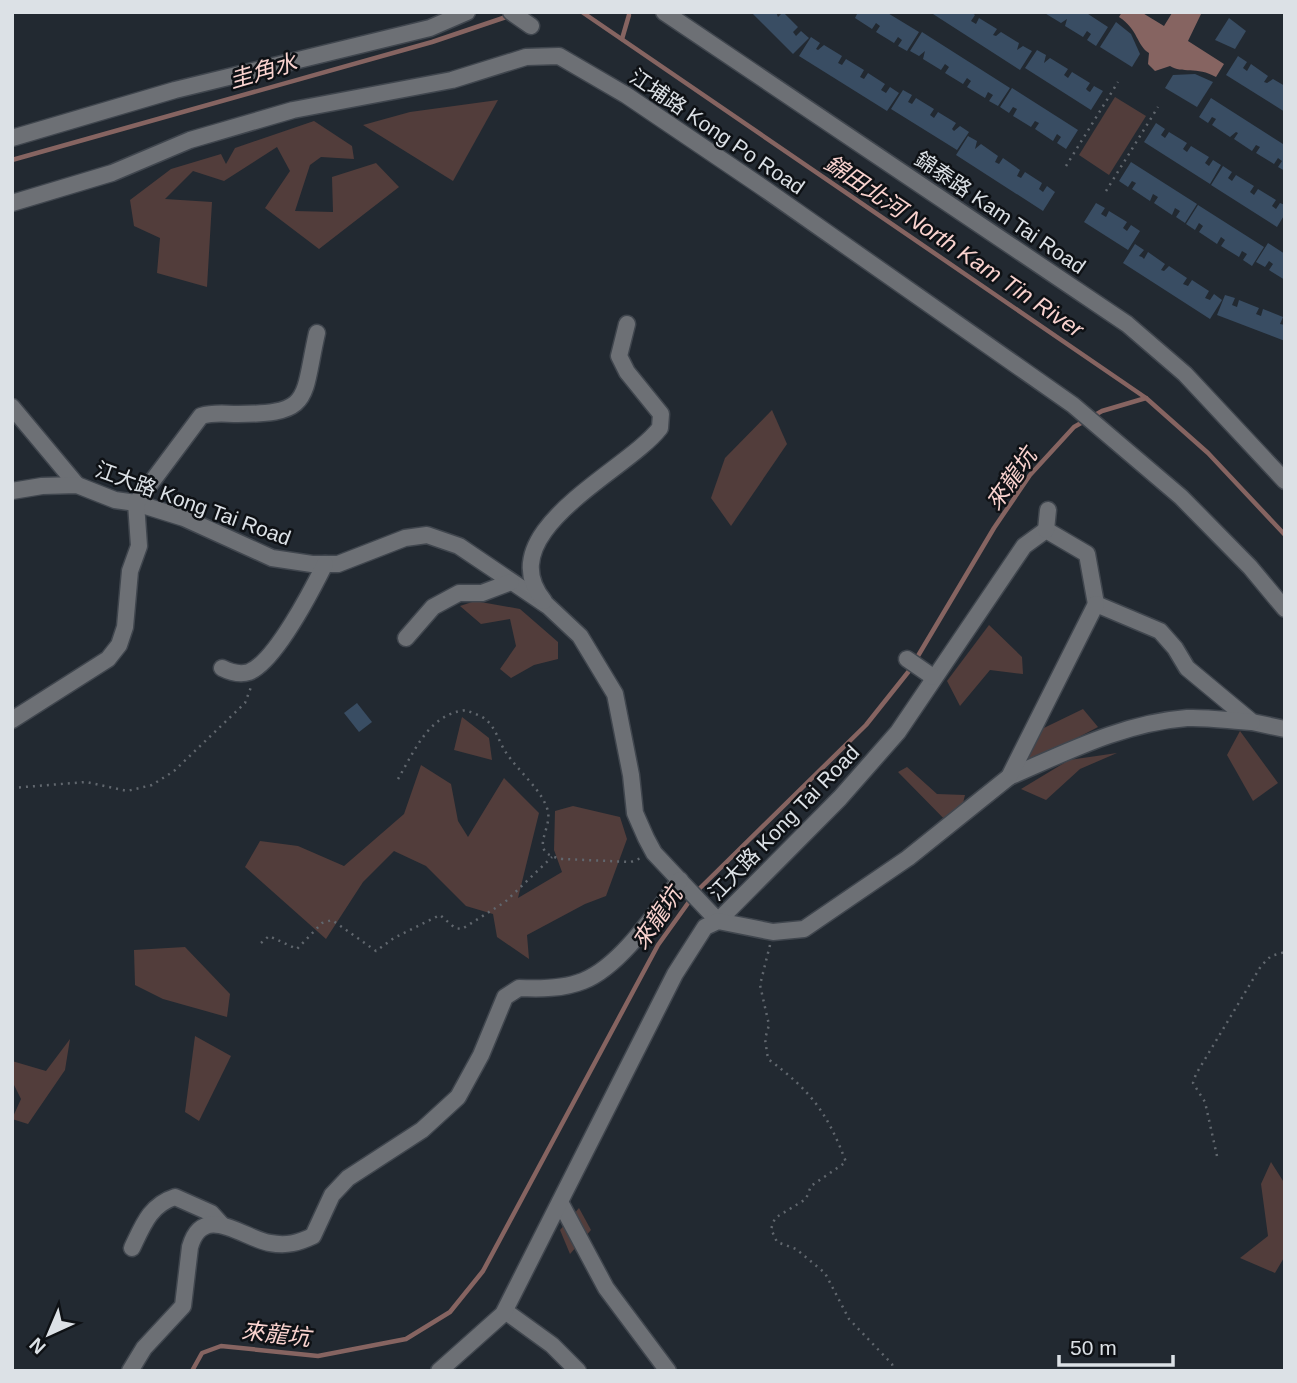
<svg xmlns="http://www.w3.org/2000/svg" width="1297" height="1383" viewBox="0 0 1297 1383" font-family="Arial,'Noto Sans TC',sans-serif">
	<style>
		.green { fill: #523d3b }
		.water { fill: #866461 }
		.lines { fill: none; stroke-linecap: round; stroke-linejoin: round }
		.stream { stroke: #866461; stroke-width: 4.5 }
		.building { fill: #394d63 }
		.minor-casing { stroke: #40464e; stroke-width: 19 }
		.path { stroke: #61676e; stroke-width: 2.5; stroke-dasharray: 2 5; stroke-linecap: butt }
		.minor { stroke: #6d7075; stroke-width: 16 }
		.labels { text-anchor: middle; stroke-width: 5; stroke-linejoin: round; paint-order: stroke }
		.street-label { font-size: 21px; fill: #dce1e6; stroke: #0e1115 }
		.water-label { font-size: 23px; font-style: italic; fill: #fad3cf; stroke: #0e1115 }
	</style>
	<rect width="100%" height="100%" fill="#222931"/>
	<g class="green">
		<polygon points="1115,97 1146,116 1109,175 1079,155"/>
		<polygon points="498,100 453,181 363,125 410,112"/>
		<polygon points="314,121 352,146 354,159 321,157 310,165 295,211 333,212 332,177 376,163 399,187 319,249 265,208 290,171 277,147 224,181 193,171 165,199 212,202 207,287 157,273 160,238 134,226 130,200 171,169 221,154 226,164 235,148"/>
		<polygon points="772,410 787,444 731,526 711,498 725,458"/>
		<polygon points="475,601 520,609 558,642 558,659 534,665 511,678 500,669 516,646 510,619 481,624 460,606"/>
		<polygon points="989,625 1022,657 1023,674 990,670 960,706 947,681"/>
		<polygon points="1083,709 1098,727 1025,765 1017,741"/>
		<polygon points="462,717 489,738 492,760 454,750"/>
		<polygon points="1240,731 1278,783 1253,801 1227,755"/>
		<polygon points="1117,753 1080,769 1046,800 1021,789 1069,760"/>
		<polygon points="421,765 451,784 458,821 468,837 504,778 539,813 518,898 562,872 554,850 555,811 573,806 620,817 627,839 606,896 585,904 527,935 529,959 497,937 493,914 466,906 426,866 394,851 363,882 326,939 245,867 260,841 298,846 344,866 404,814"/>
		<polygon points="907,767 937,794 965,795 956,831 898,772"/>
		<polygon points="185,947 230,994 227,1017 163,999 135,985 134,950"/>
		<polygon points="195,1036 231,1056 199,1121 185,1112"/>
		<polygon points="70,1039 65,1070 28,1124 12,1119 21,1099 12,1081 12,1061 46,1071"/>
		<polygon points="1271,1162 1285,1184 1285,1256 1275,1273 1240,1258 1268,1236 1261,1184"/>
		<polygon points="579,1208 591,1230 570,1254 560,1230"/>
	</g>
	<path class="water" d="M1122 12H1141L1164 26 1172 13 1202 12 1188 41 1224 64 1216 77C1197 66 1182 74 1170 66L1155 71 1148 64 1149 53C1137 46 1138 29 1119 17Z"/>
	<g class="lines">
		<g class="stream">
			<polyline points="582,12 1146,398 1208,453 1285,535"/>
			<polyline points="622,39 629,15"/>
			<polyline points="12,160 432,42 509,16"/>
			<polyline points="696,892 866,725 909,671 994,528 1030,475 1074,427 1102,411 1146,398"/>
			<polyline points="192,1371 202,1353 221,1346 318,1356 406,1339 450,1312 483,1271 658,945 691,899"/>
		</g>
	</g>
	<g class="building">
		<polygon points="751,12 776,12 778,17 783,12 798,27 793,32 796,36 801,31 809,38 793,54"/>
		<polygon points="858,12 886,12 919,32 907,51 898,46 902,40 898,37 894,43 876,32 880,26 876,23 872,29 855,18"/>
		<polygon points="934,12 971,12 975,15 971,21 976,24 979,18 997,29 993,35 996,36 1001,32 1019,43 1017,50 1023,46 1032,51 1020,70 933,14"/>
		<polygon points="1043,12 1085,12 1108,27 1096,46 1087,40 1091,34 1087,31 1083,37 1065,26 1067,19 1061,23"/>
		<polygon points="1229,18 1246,31 1235,49 1215,40"/>
		<polygon points="1116,22 1131,34 1140,54 1132,67 1100,47"/>
		<polygon points="922,32 1010,88 998,106 989,101 993,95 988,92 985,98 967,87 971,81 967,78 963,84 945,73 949,67 945,64 941,70 923,59 925,51 919,56 910,51"/>
		<polygon points="811,37 820,43 816,49 818,50 824,45 842,56 838,63 842,65 846,59 864,70 860,77 864,79 868,73 885,84 881,90 886,93 890,87 899,93 887,111 799,56"/>
		<polygon points="1037,50 1046,55 1044,63 1050,58 1068,69 1064,75 1068,78 1072,72 1090,83 1086,89 1088,91 1090,92 1094,86 1103,91 1091,110 1025,68"/>
		<polygon points="1238,56 1247,62 1243,68 1247,71 1251,64 1268,76 1264,82 1267,83 1273,79 1285,86 1285,112 1226,75"/>
		<polygon points="1173,75 1195,74 1213,82 1197,107 1165,88"/>
		<polygon points="1012,88 1078,130 1066,149 1057,143 1061,137 1057,134 1053,141 1035,129 1039,123 1035,121 1031,127 1013,116 1017,109 1013,107 1009,113 1000,107"/>
		<polygon points="903,90 912,95 908,102 912,104 916,98 934,109 930,115 934,118 938,112 956,123 952,129 954,131 960,126 969,132 957,150 891,109"/>
		<polygon points="1211,98 1283,144 1285,171 1278,167 1282,161 1278,158 1274,164 1256,153 1260,147 1256,145 1252,151 1234,139 1238,133 1236,132 1230,137 1212,125 1216,119 1212,117 1208,123 1199,117"/>
		<polygon points="1156,123 1165,129 1161,135 1165,138 1169,132 1187,143 1183,149 1187,152 1191,146 1209,157 1205,163 1209,166 1213,160 1221,165 1210,184 1144,142"/>
		<polygon points="968,136 977,141 975,149 981,144 998,156 995,162 999,164 1003,158 1020,170 1017,176 1021,178 1025,172 1042,183 1039,189 1043,192 1047,186 1055,192 1043,211 956,155"/>
		<polygon points="1131,162 1197,204 1185,223 1176,217 1180,211 1175,208 1172,215 1154,203 1158,197 1153,194 1150,201 1132,189 1136,183 1132,181 1128,187 1119,181"/>
		<polygon points="1223,166 1232,172 1228,178 1232,181 1236,175 1254,186 1250,192 1254,195 1258,189 1276,200 1272,206 1276,209 1280,203 1285,205 1285,214 1277,227 1211,185"/>
		<polygon points="1096,203 1105,208 1101,214 1106,217 1109,211 1127,222 1123,228 1127,231 1131,225 1140,231 1128,250 1084,222"/>
		<polygon points="1198,205 1264,247 1252,266 1243,260 1247,254 1242,251 1239,257 1221,246 1225,240 1221,237 1217,244 1199,232 1203,226 1199,223 1195,230 1186,224"/>
		<polygon points="1268,243 1285,254 1285,280 1269,270 1273,264 1269,261 1265,267 1256,262"/>
		<polygon points="1135,244 1144,250 1139,256 1142,257 1144,259 1148,252 1165,264 1161,270 1164,271 1169,266 1187,278 1183,284 1188,286 1192,280 1209,291 1205,298 1210,300 1214,294 1222,300 1210,319 1123,263"/>
		<polygon points="1225,295 1235,298 1232,305 1237,307 1239,300 1259,308 1256,314 1261,316 1263,309 1283,317 1280,324 1285,325 1285,341 1217,315"/>
		<polygon points="357,703 372,722 359,732 344,713"/>
	</g>
	<g class="lines">
		<g class="minor-casing">
			<g id="minor">
				<polyline points="511,12 531,26"/>
				<polyline points="664,12 1127,324 1185,374 1285,481"/>
				<polyline points="12,138 175,90 430,28 467,12"/>
				<polyline points="12,203 112,173 190,140 293,110 452,80 526,57 559,56 626,95 759,185 1073,405 1181,497 1250,567 1285,609"/>
				<polyline points="12,407 77,485"/>
				<polyline points="12,491 42,486 77,485 115,500 136,503 184,518 272,558 312,564 338,564 405,538 427,535 459,546 548,606 580,636 615,694 631,775 635,813 646,838 654,853 718,921 840,798 898,732 1024,546 1046,530 1087,554 1096,604"/>
				<polyline points="1046,530 1048,510"/>
				<path d="M544 601C488 532 626 472 660 428L661 414 627 372 619 356 627 324"/>
				<polyline points="1096,604 1160,631 1175,648 1187,668 1252,722 1285,729"/>
				<polyline points="406,638 433,607 459,593 482,593 511,582"/>
				<polyline points="907,659 933,677"/>
				<path d="M222 668C230 672 240 675 249 672 275 662 312 590 325 564"/>
				<path d="M12 720 108 659 119 645 125 627 130 571 139 546 136 503 201 416C214 412 224 414 238 414 313 414 302 399 317 333"/>
				<path d="M1009 777C1067 752 1123 723 1187 718 1208 717 1231 721 1252 722"/>
				<polyline points="560,1202 606,1288 668,1371"/>
				<path d="M132 1248C143 1225 150 1205 175 1197L211 1213 221 1224"/>
				<polyline points="505,1311 552,1345 578,1371"/>
				<path d="M130 1371 144 1348 183 1306 190 1247C203 1201 244 1239 270 1243 287 1246 298 1243 313 1236L332 1195 348 1178 422 1130 458 1097 481 1055 505 997 519 988C540 989 563 989 583 981 621 966 656 912 680 880"/>
				<polyline points="439,1371 503,1314 675,974 705,927 718,921 773,932 804,929 908,858 1009,777 1096,604"/>
			</g>
		</g>
		<g class="path">
			<polyline points="1066,166 1118,82"/>
			<polyline points="1106,191 1158,107"/>
			<path d="M398 779C415 750 429 714 466 710 472 713 480 715 485 719 495 726 499 742 505 751 517 770 540 788 547 808 555 829 524 853 563 859L631 862 641 858"/>
			<polyline points="12,788 86,782 127,791 152,785 174,771 245,703 251,687"/>
			<polyline points="261,943 269,936 297,949 322,923 332,920 376,951 394,938 440,915 455,928 462,929 505,902 552,857"/>
			<path d="M770 945 760 985 769 1025 765 1039 768 1059C811 1091 827 1112 846 1162L811 1186 806 1199 775 1218 771 1229 777 1242 796 1249 825 1273 849 1319 892 1364 894 1371"/>
			<polyline points="1217,1156 1205,1102 1193,1083 1196,1074 1261,966 1271,956 1285,952"/>
		</g>
		<use href="#minor" class="minor"/>
	</g>
	<g class="labels">
		<g class="street-label">
			<text transform="translate(717 132) rotate(34)" y="7">江埔路 Kong Po Road</text>
			<text transform="translate(1000 213) rotate(34)" y="7">錦泰路 Kam Tai Road</text>
			<text transform="translate(193 504) rotate(20)" y="7">江大路 Kong Tai Road</text>
			<text transform="translate(784 823) rotate(-46)" y="7">江大路 Kong Tai Road</text>
		</g>
		<g class="water-label">
			<text transform="translate(263 71) rotate(-16)" y="8">圭角水</text>
			<text transform="translate(954 246) rotate(34)" y="8">錦田北河 North Kam Tin River</text>
			<text transform="translate(1011 479) rotate(-55)" y="8">來龍坑</text>
			<text transform="translate(657 918) rotate(-56)" y="8">來龍坑</text>
			<text transform="translate(276 1334) rotate(6)" y="8">來龍坑</text>
		</g>
	</g>
	<rect width="1297" height="1383" fill="none" stroke="#dce1e6" stroke-width="28"/>
	<g transform="translate(49 1334) rotate(224)" stroke="#0e1115" stroke-width="5" paint-order="stroke">
	<path d="M0-5L12 26L0 18L-12 26Z" fill="#dce1e6"/>
	<text y="-10" font-size="19" font-weight="bold" text-anchor="middle" fill="#dce1e6">N</text>
	</g>
	<path d="M1059 1355v10h114v-10" fill="none" stroke="#dce1e6" stroke-width="3.5"/>
	<text x="1070" y="1355" font-size="21" fill="#dce1e6" stroke="#0e1115" stroke-width="5" paint-order="stroke">50 m</text>
</svg>
